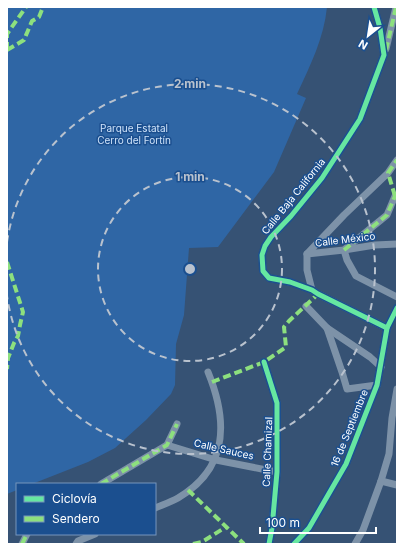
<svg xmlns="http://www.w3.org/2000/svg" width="404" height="551" viewBox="0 0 404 551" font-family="Inter,sans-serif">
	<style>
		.green { fill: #2f66a5 }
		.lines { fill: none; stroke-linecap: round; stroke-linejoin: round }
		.minor { stroke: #7d92a8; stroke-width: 7 }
		.quiet { stroke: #8de07e; stroke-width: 4; stroke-dasharray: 8 4; stroke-linecap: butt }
		.cycleway-casing { stroke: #1b4f8f; stroke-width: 8 }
		.cycleway { stroke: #66e7a1; stroke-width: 5 }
		.ring { fill: none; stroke: #b9c2ce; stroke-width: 2; stroke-dasharray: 7 5 }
		.labels { text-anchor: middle; stroke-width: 3; stroke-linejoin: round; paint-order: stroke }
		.park-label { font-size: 10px; fill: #cfe3fa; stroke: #1b4f8f }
		.street-label { font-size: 10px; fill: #fff; stroke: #1b4f8f }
		.centre { fill: #b9c2ce; stroke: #1b4f8f; stroke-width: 2 }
		.ring-label { font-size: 12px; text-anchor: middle; font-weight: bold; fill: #b9c2ce; stroke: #1b4f8f; stroke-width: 3; stroke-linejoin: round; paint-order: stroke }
	</style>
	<rect width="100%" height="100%" fill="#365274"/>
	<path class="green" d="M7 7H327C324 38 310 66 297 94L306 98 274 172 218 247 189 248 184 315 176 344 175 385 171 394 146 420 115 448 88 462 32 484H17V490L7 494Z"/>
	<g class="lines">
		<g class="minor">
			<polyline points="374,7 380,28 384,55 360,119 322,178 291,216 271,237 265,246 262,255 263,271 269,278 290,282 312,290 318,294 387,328"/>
			<polyline points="386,49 396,7"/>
			<polyline points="397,195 395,196 387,215 344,250 347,260 356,276 397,297"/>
			<polyline points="307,254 344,215 388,173 397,160"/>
			<polyline points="312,290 307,270 307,254 344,250 375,245 397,244"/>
			<polyline points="306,306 327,328 370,357 381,367"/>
			<polyline points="327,328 342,372 347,389 377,385"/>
			<polyline points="264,362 277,403 277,472 272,528 269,544"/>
			<polyline points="167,445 216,460 277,472"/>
			<polyline points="381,481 397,485"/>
			<polyline points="101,484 167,445 177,424"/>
			<path d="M155 508C162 505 171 502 178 498 229 468 228 421 208 372"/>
			<polyline points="22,544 27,534"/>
			<polyline points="76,544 78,541 95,534"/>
			<polyline points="294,544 309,528 346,464 377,385 387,328 397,308"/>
			<polyline points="355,544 363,530 381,481 389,454 392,418 397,389"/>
		</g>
		<g class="quiet">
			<polyline points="7,50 24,40 32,21 39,17 43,7"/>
			<polyline points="7,50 7,34 26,7"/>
			<polyline points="386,50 396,7"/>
			<polyline points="395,196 388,173 397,160"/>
			<polyline points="344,250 387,215 395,196 397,195"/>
			<polyline points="7,262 23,312 20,325 18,336 14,343 8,358 7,369"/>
			<polyline points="212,382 264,362 286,347 284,327 289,321 318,294"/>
			<polyline points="101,484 167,445 177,424"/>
			<polyline points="188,490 244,544"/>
			<polyline points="22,544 27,534"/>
			<polyline points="193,544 202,542 226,527"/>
		</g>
		<g class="cycleway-casing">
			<g id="cycleway">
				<polyline points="374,7 380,28 384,55 360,119 322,178 291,216 271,237 265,246 262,255 263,271 269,278 290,282 312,290 318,294 387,328"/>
				<polyline points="264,362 277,403 277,472 272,528 269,544"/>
				<polyline points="294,544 309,528 346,464 377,385 387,328 397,308"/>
			</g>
		</g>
		<use href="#cycleway" class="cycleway"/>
	</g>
	<g class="ring">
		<circle cx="190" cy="269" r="92"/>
		<path d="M7 242A185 185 0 1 1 7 296"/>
	</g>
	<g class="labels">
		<g class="park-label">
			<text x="134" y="132">Parque Estatal<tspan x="134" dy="12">Cerro del Fortín</tspan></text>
		</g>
		<g class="street-label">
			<text transform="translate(293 196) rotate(-51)" y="4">Calle Baja California</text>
			<text transform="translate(345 239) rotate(-7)" y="4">Calle México</text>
			<text transform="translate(349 428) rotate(-68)" y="4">16 de Septiembre</text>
			<text transform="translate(224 449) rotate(13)" y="4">Calle Sauces</text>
			<text transform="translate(267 452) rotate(-88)" y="4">Calle Chamizal</text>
		</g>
	</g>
	<circle cx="190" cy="269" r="6" class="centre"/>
	<g class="ring-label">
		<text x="190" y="88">2 min</text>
		<text x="190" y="181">1 min</text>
	</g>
	<rect width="404" height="551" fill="none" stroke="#ffffff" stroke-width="16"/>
	<rect x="16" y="483" width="140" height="52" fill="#1b4f8f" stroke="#7695bc"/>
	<rect x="24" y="496" width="20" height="6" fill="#66e7a1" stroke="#7695bc"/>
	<text x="52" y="503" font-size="12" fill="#ffffff">Ciclovía</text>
	<rect x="24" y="516" width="20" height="6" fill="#8de07e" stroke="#7695bc"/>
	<text x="52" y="523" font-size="12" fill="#ffffff">Sendero</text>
	<g transform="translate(368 36) rotate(210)" stroke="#1b4f8f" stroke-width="3" paint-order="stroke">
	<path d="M0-3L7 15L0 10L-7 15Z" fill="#ffffff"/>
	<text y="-6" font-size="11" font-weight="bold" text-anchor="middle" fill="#ffffff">N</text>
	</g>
	<path d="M260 527v6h116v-6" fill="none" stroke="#ffffff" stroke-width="2"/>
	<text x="266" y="527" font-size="12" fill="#ffffff" stroke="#1b4f8f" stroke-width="3" paint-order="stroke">100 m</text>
</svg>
